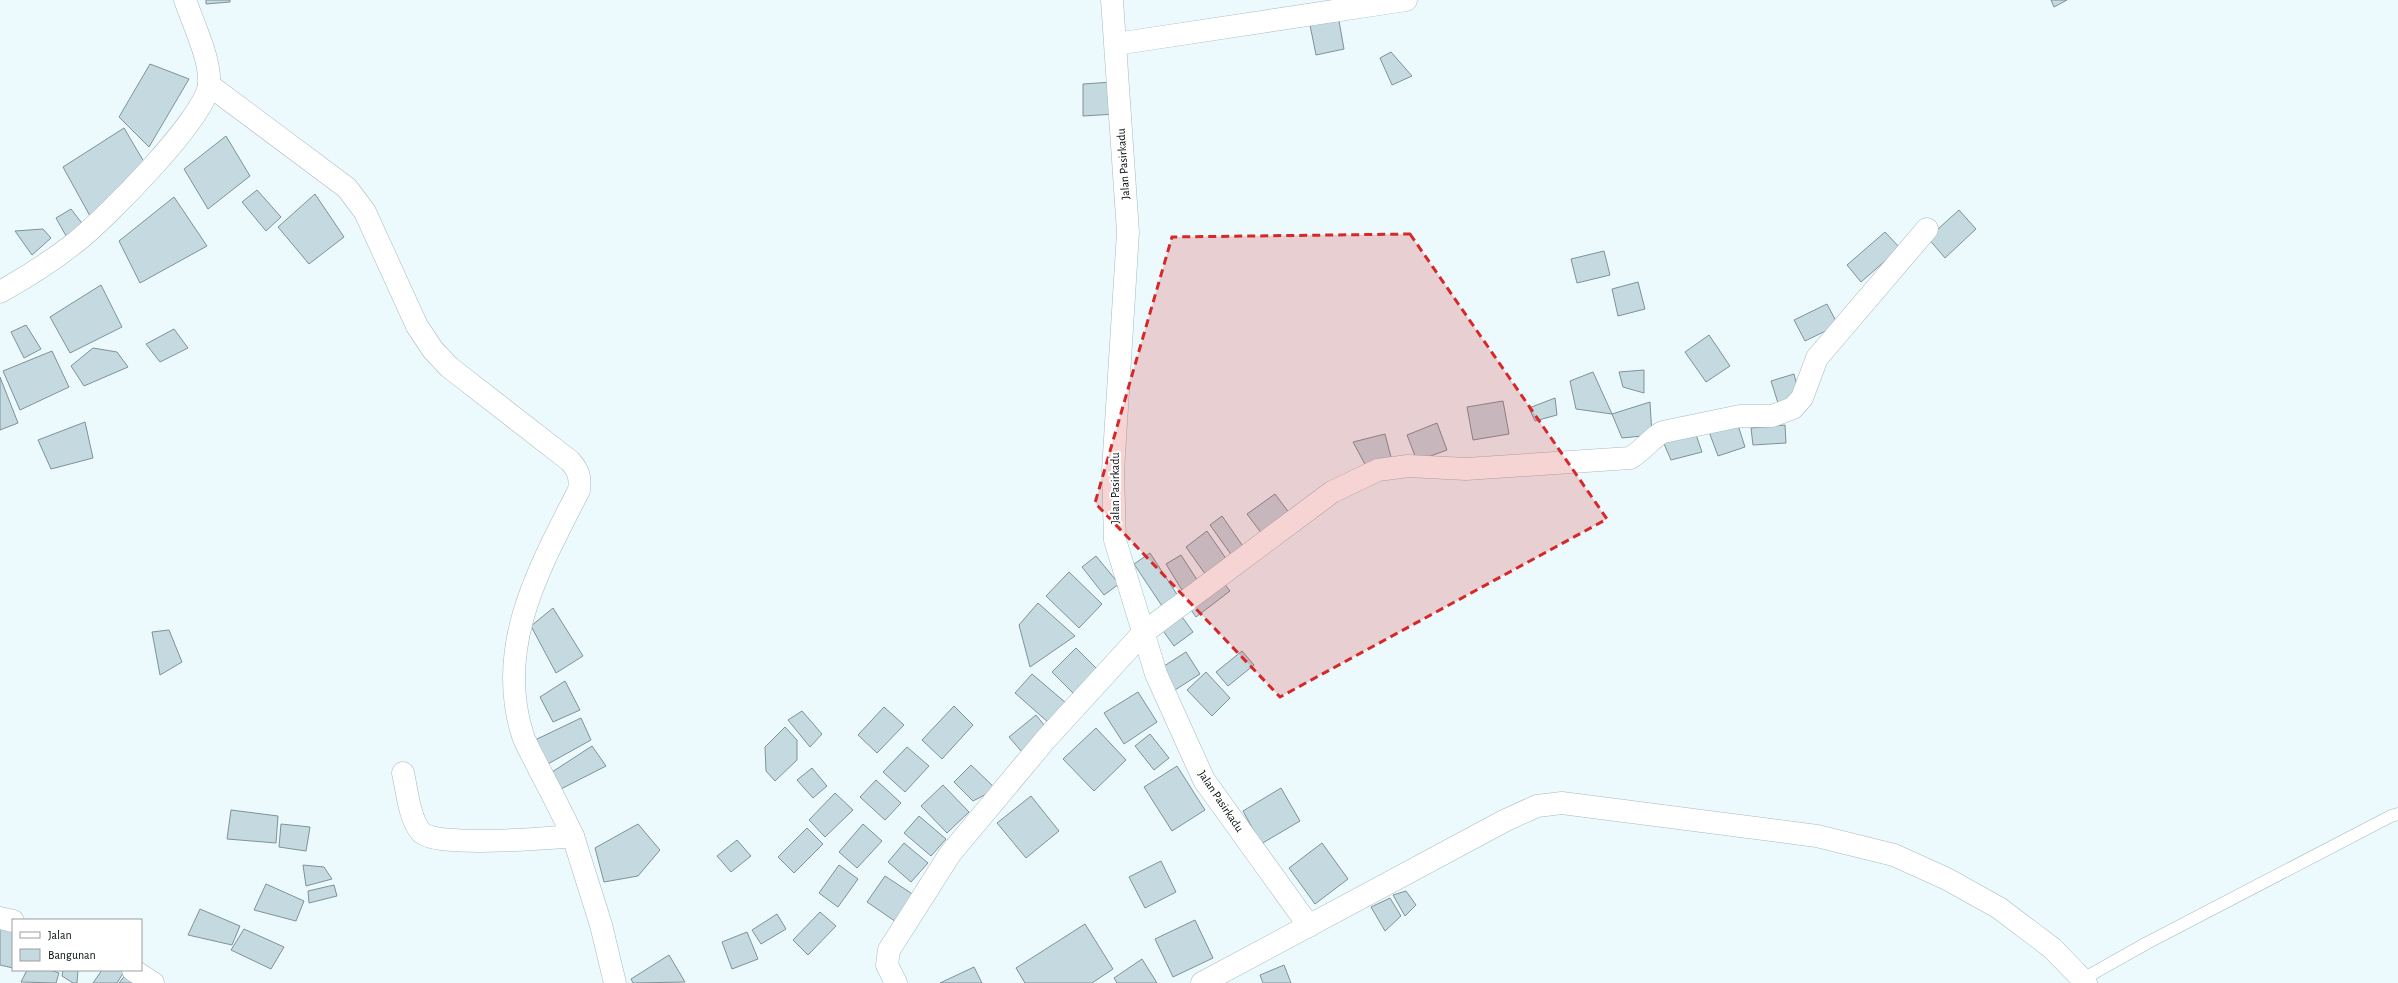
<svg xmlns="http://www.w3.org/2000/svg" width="2398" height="983" viewBox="0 0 2398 983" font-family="'Alegreya Sans',sans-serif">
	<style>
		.building { fill: #c4dae0; stroke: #7e9298 }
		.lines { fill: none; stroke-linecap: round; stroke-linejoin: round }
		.lane-casing { stroke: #a5bac0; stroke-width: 13 }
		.street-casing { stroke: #a5bac0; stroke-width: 23 }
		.lane { stroke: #fff; stroke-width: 12 }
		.street { stroke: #fff; stroke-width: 22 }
		.marked { fill: #d62828; fill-opacity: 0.2; stroke: #d62828; stroke-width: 3; stroke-dasharray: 8 5; stroke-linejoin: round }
		.labels { text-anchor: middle; stroke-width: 4; stroke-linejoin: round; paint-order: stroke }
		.street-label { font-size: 12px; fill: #070e10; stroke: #fff }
	</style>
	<rect width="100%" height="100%" fill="#edfafd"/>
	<g class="building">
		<polygon points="206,0 230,0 230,2 206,4"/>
		<polygon points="2051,0 2067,0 2054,7"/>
		<polygon points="1339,21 1344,49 1316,55 1310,25"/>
		<polygon points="1391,52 1412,76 1392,85 1380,58"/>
		<polygon points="150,64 189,79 149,147 119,117"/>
		<polygon points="1113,82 1116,114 1083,116 1083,84"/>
		<polygon points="124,128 147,167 90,216 63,167"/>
		<polygon points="226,136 250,176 208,209 184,169"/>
		<polygon points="257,190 281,217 266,231 242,202"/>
		<polygon points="315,194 344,237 309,264 278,227"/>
		<polygon points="174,197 207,246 140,283 119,241"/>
		<polygon points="71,209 88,231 69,241 56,218"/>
		<polygon points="1959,210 1976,229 1945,258 1928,238"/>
		<polygon points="43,229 51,238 32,255 15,231"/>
		<polygon points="1885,232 1900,248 1861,282 1847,265"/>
		<polygon points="1604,251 1610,275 1577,283 1571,259"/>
		<polygon points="1638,282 1645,309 1618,316 1612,289"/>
		<polygon points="101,285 122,327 70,353 50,317"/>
		<polygon points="1827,304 1838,325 1805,341 1794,320"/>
		<polygon points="26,325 41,349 24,358 11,332"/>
		<polygon points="174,329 188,348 160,362 146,344"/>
		<polygon points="1709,335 1730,366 1706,382 1685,352"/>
		<polygon points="93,348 117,352 128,367 84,386 71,366"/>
		<polygon points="52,351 69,387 20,410 3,371"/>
		<polygon points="1644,370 1644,393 1623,387 1619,372"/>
		<polygon points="1593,372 1612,414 1576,409 1570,381"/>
		<polygon points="1794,374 1800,397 1778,403 1771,381"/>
		<polygon points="0,377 18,423 0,430"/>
		<polygon points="1555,398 1557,415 1535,421 1529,408"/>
		<polygon points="1503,401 1509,434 1473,440 1467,407"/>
		<polygon points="1650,402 1652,435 1622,438 1612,414"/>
		<polygon points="1736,419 1745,447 1718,456 1708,429"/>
		<polygon points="85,422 93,458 51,469 38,440"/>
		<polygon points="1437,423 1447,450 1417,461 1407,435"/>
		<polygon points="1785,425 1786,443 1753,445 1751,428"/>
		<polygon points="1694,429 1702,452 1671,460 1661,437"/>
		<polygon points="1385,434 1392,461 1367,468 1353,442"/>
		<polygon points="1275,494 1290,514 1262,534 1247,514"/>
		<polygon points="1222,516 1247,552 1235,560 1210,525"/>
		<polygon points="1207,531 1229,563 1208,578 1186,547"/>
		<polygon points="1150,553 1178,596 1162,606 1134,564"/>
		<polygon points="1181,555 1201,586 1185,595 1166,564"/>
		<polygon points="1096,556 1119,584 1104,595 1082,567"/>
		<polygon points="1069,572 1102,604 1079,628 1046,596"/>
		<polygon points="1222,581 1230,591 1196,617 1189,607"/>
		<polygon points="1038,603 1075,636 1030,667 1019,625"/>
		<polygon points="553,608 583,656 556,673 531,626"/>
		<polygon points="1180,614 1193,632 1174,646 1161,628"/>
		<polygon points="169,630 182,662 160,675 152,632"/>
		<polygon points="1076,648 1099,671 1075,695 1052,672"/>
		<polygon points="1242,651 1254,665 1228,686 1216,672"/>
		<polygon points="1186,652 1200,674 1175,690 1161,668"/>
		<polygon points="1206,672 1230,698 1212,716 1187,690"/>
		<polygon points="1032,674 1066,703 1049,723 1015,693"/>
		<polygon points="565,681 580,710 553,722 540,697"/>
		<polygon points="1138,692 1157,722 1124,744 1104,713"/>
		<polygon points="954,706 973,725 942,759 922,740"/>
		<polygon points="884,707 904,725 877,753 858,735"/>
		<polygon points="802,711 822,734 810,747 788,720"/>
		<polygon points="1036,715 1048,730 1022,752 1009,737"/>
		<polygon points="581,718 591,740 546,765 535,740"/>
		<polygon points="785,727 797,740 797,760 775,781 766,771 765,747"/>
		<polygon points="1096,728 1126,760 1094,791 1063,759"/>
		<polygon points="1150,734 1169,758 1154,770 1135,746"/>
		<polygon points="592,746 606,766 557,791 549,774"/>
		<polygon points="907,747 929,766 905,792 883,772"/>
		<polygon points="971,765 996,789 973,801 954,782"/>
		<polygon points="1177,766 1205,810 1172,831 1144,787"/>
		<polygon points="812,768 827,786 813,798 797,780"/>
		<polygon points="876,780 901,803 885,820 860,797"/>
		<polygon points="943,785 969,812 947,833 921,806"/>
		<polygon points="1281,788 1300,821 1261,844 1243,811"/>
		<polygon points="835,793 853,810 825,837 809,820"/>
		<polygon points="1031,796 1059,831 1026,858 997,823"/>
		<polygon points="231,810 278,816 276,843 227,839"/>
		<polygon points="919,816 946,839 931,856 904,833"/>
		<polygon points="281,824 310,827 306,851 279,847"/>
		<polygon points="638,824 660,850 638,876 604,882 595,848"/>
		<polygon points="863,824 882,841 857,868 839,852"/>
		<polygon points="807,828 823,844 794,873 778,857"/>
		<polygon points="737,840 751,856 731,872 717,856"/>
		<polygon points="904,843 928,863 911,882 888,862"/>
		<polygon points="1322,843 1348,879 1315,904 1289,868"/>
		<polygon points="1161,861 1176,892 1145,908 1129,877"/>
		<polygon points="303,865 324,867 332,879 306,886"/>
		<polygon points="839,865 858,879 838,907 819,893"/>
		<polygon points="885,876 920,899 902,926 867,902"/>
		<polygon points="266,884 304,901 296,921 254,910"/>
		<polygon points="334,885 337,896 309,903 308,891"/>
		<polygon points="1406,891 1416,905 1405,916 1393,895"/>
		<polygon points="1390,898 1401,916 1385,931 1371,907"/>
		<polygon points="200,909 240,926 232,945 188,935"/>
		<polygon points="820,912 836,926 808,955 793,940"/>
		<polygon points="777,914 786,929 761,944 752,930"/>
		<polygon points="1195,920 1213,958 1173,977 1155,939"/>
		<polygon points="1085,924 1113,969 1092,983 1025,983 1016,968"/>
		<polygon points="0,927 13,930 13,968 0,965"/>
		<polygon points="244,929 284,947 271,969 231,950"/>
		<polygon points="747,932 758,959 732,969 722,942"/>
		<polygon points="669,955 685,982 633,983 631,979"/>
		<polygon points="1142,959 1157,983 1117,983 1114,978"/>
		<polygon points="1284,965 1291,983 1263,983 1260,975"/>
		<polygon points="974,967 982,983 940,983"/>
		<polygon points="27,970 50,970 59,973 56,983 21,982"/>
		<polygon points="63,970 78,970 77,983 73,983 62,976"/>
		<polygon points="102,970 125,970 117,983 93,983"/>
		<polygon points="127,973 143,983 119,983"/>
	</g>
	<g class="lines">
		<g class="lane-casing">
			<polyline id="lane" points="2083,979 2147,943 2391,816 2398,814"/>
		</g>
		<g class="street-casing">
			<g id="street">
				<polyline points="1112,0 1128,232 1113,471 1115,540 1156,674 1204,780 1309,926"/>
				<polyline points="1116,44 1406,0"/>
				<path d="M209 85 347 188 365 212 417 326 433 350 449 367 570 461C578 470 581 477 579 490 540 567 494 646 523 736 527 747 534 758 539 769 551 791 562 814 573 836"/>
				<path d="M0 292C27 277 52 261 76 242 104 220 207 117 209 84 211 60 193 23 185 0"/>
				<path d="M403 773C407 790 409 818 421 832 435 848 549 838 573 836L601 925 615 983"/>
				<polyline points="0,918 13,921"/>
				<polyline points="133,970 153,983"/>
				<path d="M896 983 887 965 889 950 950 854 1046 739 1143 633 1332 492 1378 470 1408 466 1466 469 1630 458C1643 451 1653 436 1663 432L1740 416H1772L1793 408 1802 398 1817 358 1927 229"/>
				<polyline points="1202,983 1506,820 1537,806 1562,803 1817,836 1894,855 1947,879 1999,908 2052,948 2086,983"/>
			</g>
		</g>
		<use href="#lane" class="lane"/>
		<use href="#street" class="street"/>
	</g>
	<path class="marked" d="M1410 234 1607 519 1280 697 1095 503 1172 237Z"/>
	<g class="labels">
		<g class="street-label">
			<text transform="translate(1123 164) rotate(-94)" y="4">Jalan Pasirkadu</text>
			<text transform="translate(1115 488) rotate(-90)" y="4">Jalan Pasirkadu</text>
			<text transform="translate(1221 801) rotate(56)" y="4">Jalan Pasirkadu</text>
		</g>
	</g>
	<rect x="12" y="919" width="130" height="52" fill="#ffffff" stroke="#9c9f9f"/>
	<rect x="20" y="932" width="20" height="6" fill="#ffffff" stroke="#9c9f9f"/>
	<text x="48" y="939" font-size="12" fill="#070e10">Jalan</text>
	<rect x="20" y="949" width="20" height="12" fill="#c4dae0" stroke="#9c9f9f"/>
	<text x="48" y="959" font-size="12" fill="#070e10">Bangunan</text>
</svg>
